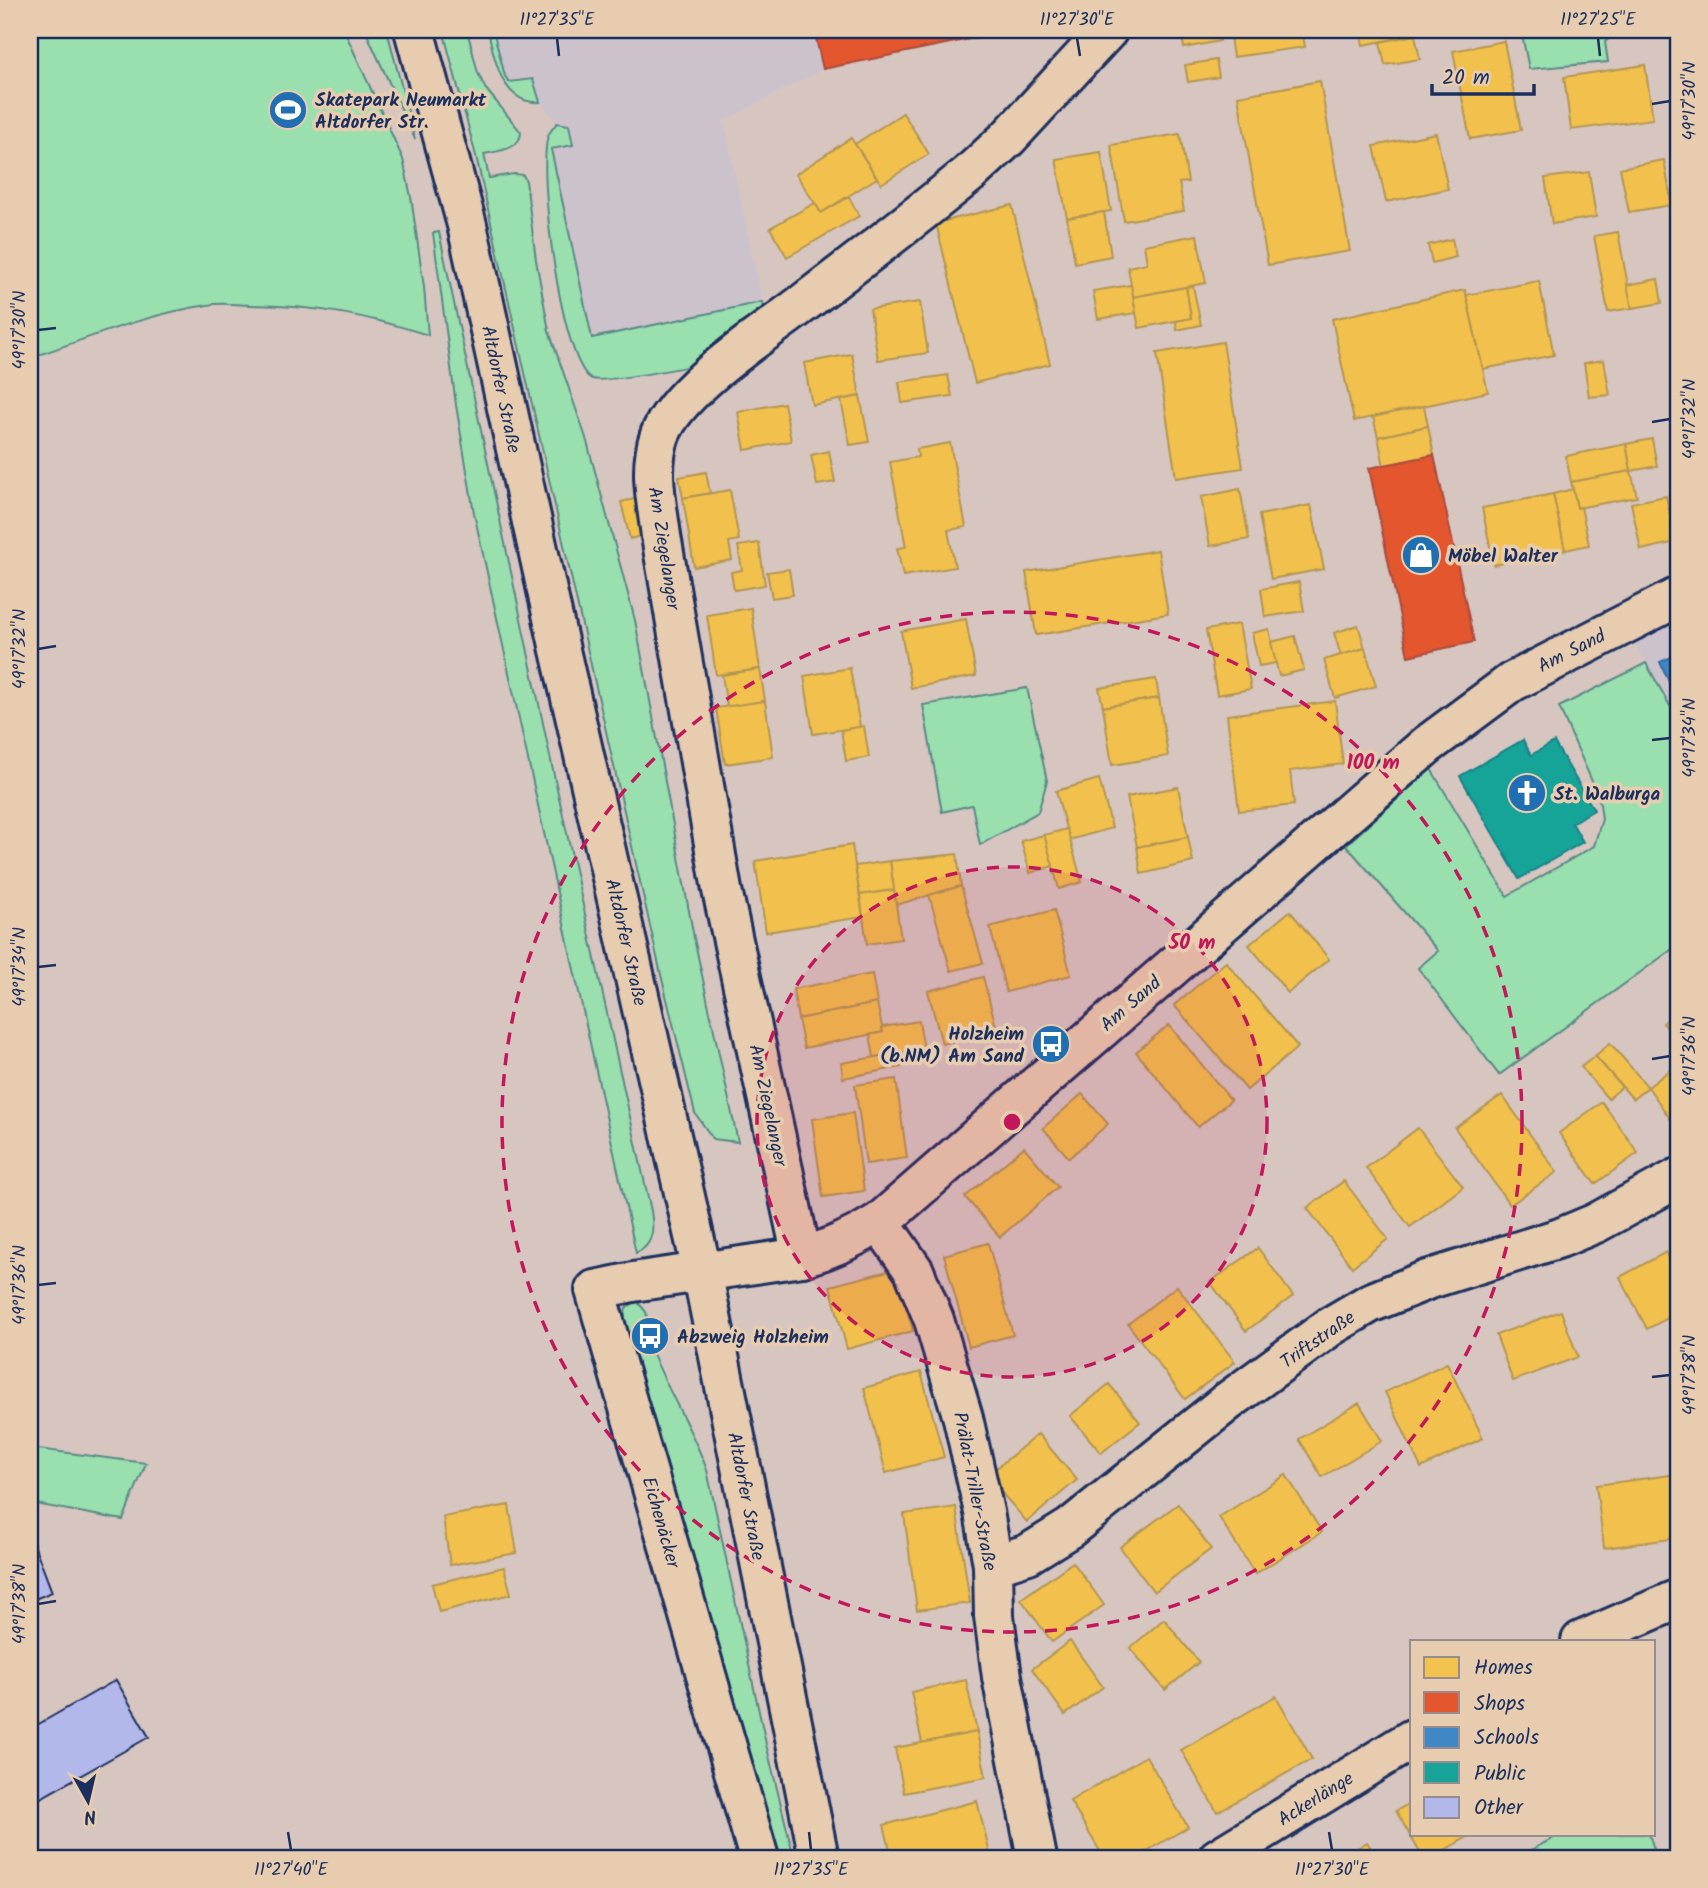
<svg xmlns="http://www.w3.org/2000/svg" width="1708" height="1888" viewBox="0 0 1708 1888" font-family="Kalam,sans-serif">
	<style>
		.built { fill: #ccc2cc }
		.green { fill: #99e0ae; stroke: #5a8886; stroke-width: 2 }
		.homes { fill: #f2c14e; stroke: #b29553; stroke-width: 2 }
		.shops { fill: #e4572e; stroke: #a84b3c; stroke-width: 2 }
		.schools { fill: #3f88c5; stroke: #346da6; stroke-width: 2 }
		.public { fill: #17a398; stroke: #188087; stroke-width: 2 }
		.building { fill: #b2b8e9; stroke: #1b2f5e; stroke-width: 2 }
		.lines { fill: none; stroke-linecap: round; stroke-linejoin: round }
		.minor-casing { stroke: #1b2f5e; stroke-width: 44 }
		.secondary-casing { stroke: #1b2f5e; stroke-width: 44 }
		.minor { stroke: #e7ccaf; stroke-width: 38 }
		.secondary { stroke: #e7ccaf; stroke-width: 38 }
		.ticks { fill: none; stroke: #1b2f5e; stroke-width: 2.5 }
		.ring { fill: none; stroke: #c2185b; stroke-width: 3.5; stroke-dasharray: 12 9 }
		.labels { text-anchor: middle; stroke-width: 7; stroke-linejoin: round; paint-order: stroke }
		.poi-label { font-size: 19px; font-weight: bold; fill: #1b2f5e; stroke: #e7ccaf; text-anchor: start }
		.street-label { font-size: 19px; fill: #1b2f5e; stroke: #e7ccaf }
		.centre { fill: #c2185b; stroke: #e7ccaf; stroke-width: 3.5 }
		.ring-label { font-size: 21px; text-anchor: middle; font-weight: bold; fill: #c2185b; stroke: #e7ccaf; stroke-width: 7; stroke-linejoin: round; paint-order: stroke }
		.neatline { fill: none; stroke: #1b2f5e; stroke-width: 2.5 }
		.ticks-label { font-size: 18px; text-anchor: middle; fill: #1b2f5e }
	</style>
	<rect width="100%" height="100%" fill="#d7c6c0"/>
	<filter id="ink" filterUnits="userSpaceOnUse"><feTurbulence type="fractalNoise" baseFrequency=".0143" numOctaves="2"/><feDisplacementMap in="SourceGraphic" scale="14" xChannelSelector="R" yChannelSelector="G"/><feConvolveMatrix kernelMatrix="1 2 1 2 8 2 1 2 1" color-interpolation-filters="sRGB"/></filter>
	<g filter="url(#ink)">
		<g class="built">
			<polygon points="493,30 1014,30 823,69 724,121 762,302 592,338 551,149 569,126 557,123 540,102 533,79 509,82 505,76"/>
			<polygon points="1678,617 1678,711 1670,706 1632,639"/>
		</g>
		<g class="green">
			<path d="M30 30H344L403 159 411 197 424 287 428 335C365 315 317 306 250 305 237 305 222 302 208 305 147 314 88 338 30 358Z"/>
			<polygon points="365,30 387,30 415,139 372,45"/>
			<path d="M443 30H467L478 73 485 88 521 132C521 150 497 151 484 154L489 178 514 174 523 175 526 181 536 260 549 331 586 438 635 620 694 938 738 1142 713 1139 695 1113 662 979 476 156Z"/>
			<path d="M488 30H493L505 76 509 82 533 79 540 102C502 105 494 58 488 30Z"/>
			<polygon points="1521,30 1619,30 1605,42 1608,62 1529,69"/>
			<path d="M557 123 569 125 573 145 551 149 592 338 762 302 764 322C750 334 735 349 718 358 706 365 603 383 592 379 561 365 537 170 548 136 550 131 554 127 557 123Z"/>
			<path d="M439 232 554 775 651 1211C654 1229 654 1245 636 1253L474 513 456 405 433 233Z"/>
			<polygon points="1646,663 1670,706 1678,711 1678,945 1499,1075 1418,968 1438,951 1346,845 1431,769 1507,896 1594,846 1602,819 1599,797 1559,707"/>
			<polygon points="1027,688 1047,781 1038,812 980,845 972,805 942,812 923,705"/>
			<path d="M637 1301 646 1312 648 1322 638 1325 645 1352 652 1351C668 1392 692 1429 707 1470L766 1744 794 1858H771L624 1335V1319L626 1308Z"/>
			<polygon points="30,1448 146,1463 123,1520 30,1503"/>
			<polygon points="1561,1834 1649,1834 1657,1858 1518,1857"/>
		</g>
		<g class="homes">
			<polygon points="1181,30 1218,30 1220,41 1184,48"/>
			<polygon points="1229,30 1302,30 1305,47 1233,57"/>
			<polygon points="1360,30 1408,30 1409,36 1363,45"/>
			<polygon points="1415,35 1420,59 1385,65 1380,42"/>
			<polygon points="1504,41 1521,130 1470,139 1453,51"/>
			<polygon points="1216,60 1219,77 1188,82 1185,65"/>
			<polygon points="1645,65 1653,119 1571,130 1564,77"/>
			<polygon points="1320,81 1350,251 1268,265 1238,96"/>
			<polygon points="903,113 929,154 881,184 855,144"/>
			<polygon points="1436,133 1448,189 1386,202 1374,146"/>
			<polygon points="1180,134 1188,182 1179,183 1184,211 1124,221 1111,145"/>
			<polygon points="851,138 877,178 821,213 796,174"/>
			<polygon points="1101,152 1111,211 1067,218 1056,159"/>
			<polygon points="1664,160 1672,205 1629,212 1620,168"/>
			<polygon points="1589,172 1596,217 1552,224 1545,178"/>
			<polygon points="849,197 859,216 787,257 770,228 815,203 821,213"/>
			<polygon points="1012,205 1050,364 975,383 936,223"/>
			<polygon points="1104,212 1111,256 1075,263 1067,218"/>
			<polygon points="1618,232 1632,308 1608,312 1594,236"/>
			<polygon points="1197,235 1206,283 1133,297 1128,267 1147,263 1144,245"/>
			<polygon points="1452,239 1456,257 1432,263 1428,245"/>
			<polygon points="1658,279 1662,303 1632,308 1627,285"/>
			<polygon points="1539,281 1554,355 1483,369 1466,295"/>
			<polygon points="1131,285 1136,313 1098,319 1093,291"/>
			<polygon points="1193,286 1201,325 1177,330 1176,321 1191,318 1186,287"/>
			<polygon points="1186,287 1191,318 1139,328 1133,297"/>
			<polygon points="1465,290 1488,392 1354,421 1332,319"/>
			<polygon points="920,302 928,353 878,360 870,309"/>
			<polygon points="1223,342 1243,468 1176,478 1157,353"/>
			<polygon points="852,354 860,396 812,405 804,363"/>
			<polygon points="1604,360 1610,395 1589,397 1584,363"/>
			<polygon points="948,375 952,396 902,403 899,382"/>
			<polygon points="860,396 869,442 850,445 841,400"/>
			<polygon points="784,403 791,441 745,450 738,412"/>
			<polygon points="1424,406 1428,426 1378,437 1373,417"/>
			<polygon points="1428,426 1434,455 1384,466 1378,437"/>
			<polygon points="1652,439 1657,466 1631,471 1626,444"/>
			<polygon points="950,443 966,527 948,530 955,567 903,576 897,548 906,547 890,462 918,457 917,449"/>
			<polygon points="1626,444 1631,471 1571,482 1566,456"/>
			<polygon points="829,451 835,482 817,485 811,455"/>
			<polygon points="1631,471 1637,497 1577,508 1571,482"/>
			<polygon points="706,472 710,493 683,498 679,477"/>
			<polygon points="1240,489 1249,539 1210,546 1201,497"/>
			<polygon points="1573,489 1577,508 1581,507 1589,545 1565,550 1553,494"/>
			<polygon points="730,490 739,540 729,542 732,560 694,567 683,498"/>
			<polygon points="1553,494 1565,550 1494,565 1482,508"/>
			<polygon points="1666,496 1676,542 1641,550 1631,503"/>
			<polygon points="639,498 647,534 630,539 621,502"/>
			<polygon points="1311,505 1324,569 1271,579 1259,515"/>
			<polygon points="759,543 765,585 734,590 731,572 742,570 738,546"/>
			<polygon points="1158,550 1168,614 1036,635 1026,572"/>
			<polygon points="789,569 793,595 772,598 767,572"/>
			<polygon points="1299,582 1304,611 1265,617 1261,589"/>
			<polygon points="751,608 760,669 716,675 707,615"/>
			<polygon points="966,619 976,676 911,688 901,631"/>
			<polygon points="1239,624 1251,689 1217,695 1206,630"/>
			<polygon points="1358,625 1365,648 1341,656 1334,633"/>
			<polygon points="1269,629 1276,663 1259,666 1252,633"/>
			<polygon points="1295,636 1304,670 1279,676 1271,642"/>
			<polygon points="1365,648 1376,686 1335,698 1324,660"/>
			<polygon points="850,668 860,727 813,734 804,676"/>
			<polygon points="760,669 765,701 727,707 722,675"/>
			<polygon points="1156,679 1159,698 1103,707 1099,688"/>
			<polygon points="1159,698 1168,756 1112,765 1103,707"/>
			<polygon points="765,701 773,757 725,764 716,708"/>
			<polygon points="1335,701 1343,764 1290,771 1294,805 1239,811 1227,715"/>
			<polygon points="864,726 869,757 846,761 841,730"/>
			<polygon points="1099,779 1112,828 1069,840 1056,791"/>
			<polygon points="1178,787 1188,837 1137,847 1127,797"/>
			<polygon points="1067,829 1082,882 1059,889 1044,835"/>
			<polygon points="1044,835 1053,866 1030,873 1021,841"/>
			<polygon points="1188,837 1193,862 1141,874 1137,847"/>
			<polygon points="852,845 863,917 766,932 755,861"/>
			<polygon points="957,854 961,886 896,905 890,861"/>
			<polygon points="890,861 894,890 860,895 855,866"/>
			<polygon points="961,886 983,963 951,971 929,895"/>
			<polygon points="894,890 901,939 867,944 860,895"/>
			<polygon points="1054,910 1071,975 1006,992 990,927"/>
			<polygon points="1290,911 1329,959 1288,993 1249,945"/>
			<polygon points="1226,962 1298,1047 1247,1090 1174,1005"/>
			<polygon points="872,974 877,1003 798,1019 793,989"/>
			<polygon points="983,977 997,1030 942,1044 928,991"/>
			<polygon points="877,1003 883,1032 804,1048 798,1019"/>
			<polygon points="1678,1010 1678,1040 1663,1023"/>
			<polygon points="919,1021 924,1049 874,1057 870,1035 883,1032 882,1027"/>
			<polygon points="1169,1025 1231,1100 1198,1127 1136,1052"/>
			<polygon points="1610,1043 1648,1087 1633,1099 1595,1056"/>
			<polygon points="899,1053 901,1067 843,1078 841,1063"/>
			<polygon points="1595,1056 1622,1087 1608,1099 1581,1067"/>
			<polygon points="1678,1064 1678,1119 1673,1123 1648,1087"/>
			<polygon points="896,1079 907,1158 866,1164 855,1085"/>
			<polygon points="1082,1094 1108,1124 1069,1158 1043,1128"/>
			<polygon points="1502,1095 1557,1172 1510,1205 1455,1128"/>
			<polygon points="1602,1102 1638,1153 1595,1184 1559,1133"/>
			<polygon points="853,1113 864,1191 823,1197 812,1119"/>
			<polygon points="1418,1128 1463,1187 1410,1227 1366,1168"/>
			<polygon points="1024,1147 1058,1187 1000,1237 965,1197"/>
			<polygon points="1344,1181 1388,1239 1352,1267 1307,1208"/>
			<polygon points="988,1243 1013,1335 969,1347 944,1255"/>
			<polygon points="1258,1248 1293,1296 1246,1331 1210,1282"/>
			<polygon points="1666,1252 1678,1276 1678,1313 1647,1329 1620,1277"/>
			<polygon points="896,1269 913,1331 847,1349 830,1286"/>
			<polygon points="1177,1286 1235,1362 1185,1399 1128,1324"/>
			<polygon points="1561,1311 1578,1357 1513,1381 1496,1335"/>
			<polygon points="1447,1363 1483,1438 1421,1468 1385,1392"/>
			<polygon points="921,1372 944,1457 886,1473 864,1388"/>
			<polygon points="1109,1384 1140,1422 1101,1453 1070,1416"/>
			<polygon points="1359,1403 1382,1441 1322,1477 1299,1439"/>
			<polygon points="1038,1434 1077,1480 1027,1522 987,1476"/>
			<polygon points="1678,1474 1678,1538 1604,1548 1596,1485"/>
			<polygon points="1286,1475 1322,1532 1255,1574 1219,1517"/>
			<polygon points="1178,1504 1211,1549 1154,1592 1120,1547"/>
			<polygon points="509,1505 517,1553 450,1565 443,1517"/>
			<polygon points="956,1507 970,1603 917,1610 904,1514"/>
			<polygon points="1073,1562 1104,1605 1052,1642 1021,1599"/>
			<polygon points="504,1567 511,1594 439,1612 432,1584"/>
			<polygon points="1164,1619 1199,1662 1165,1690 1130,1648"/>
			<polygon points="1070,1641 1103,1687 1065,1715 1032,1669"/>
			<polygon points="966,1680 977,1732 922,1743 911,1692"/>
			<polygon points="1276,1696 1312,1759 1217,1812 1181,1750"/>
			<polygon points="977,1732 986,1777 904,1793 895,1748"/>
			<polygon points="1146,1756 1188,1827 1135,1858 1104,1858 1070,1801"/>
			<polygon points="977,1801 991,1858 892,1858 884,1825"/>
			<polygon points="1412,1802 1412,1834 1473,1834 1430,1858 1423,1858 1396,1811"/>
			<polygon points="1367,1842 1377,1858 1341,1858"/>
		</g>
		<g class="shops">
			<polygon points="814,30 1014,30 823,69"/>
			<polygon points="1434,455 1474,642 1408,656 1369,468"/>
		</g>
		<polygon class="schools" points="1678,654 1678,694 1675,695 1660,662"/>
		<polygon class="public" points="1523,740 1531,755 1554,742 1594,810 1572,823 1583,842 1519,879 1460,776"/>
		<g class="building">
			<polygon points="30,1534 52,1592 30,1601"/>
			<polygon points="116,1680 149,1737 30,1804 30,1729"/>
		</g>
		<g class="lines">
			<g class="minor-casing">
				<g id="minor">
					<polyline points="880,1222 914,1271 934,1320 963,1418 984,1512 993,1565 994,1616 1002,1677 1037,1858"/>
					<path d="M802 1257 722 890 661 536C657 503 648 468 660 435 678 388 764 334 805 302 860 260 915 218 969 174L1008 138 1108 30"/>
					<polyline points="993,1565 1028,1554 1070,1528 1227,1402 1331,1326 1370,1303 1427,1280 1560,1238 1596,1223 1678,1178"/>
					<polyline points="1581,1641 1678,1599"/>
					<path d="M759 1858 595 1290 633 1282 802 1257C831 1249 855 1238 880 1222L1427 745 1512 682 1678 597"/>
					<polyline points="1218,1858 1412,1739"/>
				</g>
			</g>
			<g class="secondary-casing">
				<polyline id="secondary" points="414,30 467,225 560,650 702,1271 819,1858"/>
			</g>
			<use href="#minor" class="minor"/>
			<use href="#secondary" class="secondary"/>
		</g>
	</g>
	<path class="ticks" d="M557 38 559 56M1077 38 1080 56M1598 38 1600 56M1652 104 1670 101M38 330 56 328M1652 422 1670 419M38 649 56 646M1652 740 1670 738M38 967 56 965M1652 1059 1670 1056M38 1285 56 1283M1652 1377 1670 1375M38 1604 56 1601M288 1832 291 1850M809 1832 811 1850M1329 1832 1332 1850"/>
	<circle cx="1012" cy="1122" r="255" fill="#c2185b" fill-opacity=".12"/>
	<g class="ring">
		<circle cx="1012" cy="1122" r="255"/>
		<circle cx="1012" cy="1122" r="510"/>
	</g>
	<defs>
		<g id="stadium-disc" transform="scale(2.0125)"><circle r="9.5" fill="#1f6fb2" stroke="#e7ccaf"/><path d="M0-5a6.5 5 0 1 0 0 10a6.5 5 0 1 0 0-10ZM-3.5-1.8h7v3.6h-7Z" fill="#fff"/></g>
		<g id="shop-disc" transform="scale(2.0125)"><circle r="9.5" fill="#1f6fb2" stroke="#e7ccaf"/><path d="M-5-2.5h2.3a2.7 3.5 0 0 1 5.4 0H5L5.5 6h-11ZM-1.5-2.5h3a1.5 2.3 0 0 0-3 0Z" fill="#fff"/></g>
		<g id="church-disc" transform="scale(2.0125)"><circle r="9.5" fill="#1f6fb2" stroke="#e7ccaf"/><path d="M-1.2-6h2.4v3.5h3.3v2.4h-3.3V6h-2.4V-.1h-3.3v-2.4h3.3Z" fill="#fff"/></g>
		<g id="bus-disc" transform="scale(2.0125)"><circle r="9.5" fill="#1f6fb2" stroke="#e7ccaf"/><path d="M-5-6H5V4H4V6H2V4H-2V6H-4V4H-5ZM-3.5-4V0h7V-4ZM-3.5 1.2v1.5H-2V1.2ZM2 1.2v1.5H3.5V1.2Z" fill="#fff"/></g>
	</defs>
	<g fill-rule="evenodd">
		<use href="#stadium-disc" x="288" y="110"/>
		<use href="#shop-disc" x="1421" y="555"/>
		<use href="#church-disc" x="1527" y="793"/>
		<use href="#bus-disc" x="1051" y="1044"/>
		<use href="#bus-disc" x="650" y="1336"/>
	</g>
	<g class="labels">
		<g class="poi-label">
			<text x="315" y="106">Skatepark Neumarkt<tspan x="315" dy="22">Altdorfer Str.</tspan></text>
			<text x="1448" y="562">Möbel Walter</text>
			<text x="1554" y="800">St. Walburga</text>
			<text x="1024" y="1040" text-anchor="end">Holzheim<tspan x="1024" dy="22">(b.NM) Am Sand</tspan></text>
			<text x="677" y="1343">Abzweig Holzheim</text>
		</g>
		<g class="street-label">
			<text transform="translate(502 389) rotate(78)" y="7">Altdorfer Straße</text>
			<text transform="translate(665 548) rotate(81)" y="7">Am Ziegelanger</text>
			<text transform="translate(1571 650) rotate(-27)" y="7">Am Sand</text>
			<text transform="translate(627 942) rotate(77)" y="7">Altdorfer Straße</text>
			<text transform="translate(1130 1003) rotate(-41)" y="7">Am Sand</text>
			<text transform="translate(769 1105) rotate(78)" y="7">Am Ziegelanger</text>
			<text transform="translate(1317 1339) rotate(-35)" y="7">Triftstraße</text>
			<text transform="translate(976 1491) rotate(79)" y="7">Prälat-Triller-Straße</text>
			<text transform="translate(747 1496) rotate(79)" y="7">Altdorfer Straße</text>
			<text transform="translate(662 1522) rotate(74)" y="7">Eichenäcker</text>
			<text transform="translate(1315 1798) rotate(-32)" y="7">Ackerlänge</text>
		</g>
	</g>
	<circle cx="1012" cy="1122" r="10" class="centre"/>
	<g class="ring-label">
		<text x="1373" y="769">100 m</text>
		<text x="1192" y="949">50 m</text>
	</g>
	<rect width="1708" height="1888" fill="none" stroke="#e7ccaf" stroke-width="77"/>
	<rect x="1410" y="1640" width="245" height="196" fill="#e7ccaf" stroke="#958d8f" stroke-width="2"/>
	<rect x="1424" y="1657" width="35" height="21" fill="#f2c14e" stroke="#958d8f" stroke-width="2"/>
	<text x="1474" y="1674" font-size="21" fill="#1b2f5e">Homes</text>
	<rect x="1424" y="1692" width="35" height="21" fill="#e4572e" stroke="#958d8f" stroke-width="2"/>
	<text x="1474" y="1710" font-size="21" fill="#1b2f5e">Shops</text>
	<rect x="1424" y="1727" width="35" height="21" fill="#3f88c5" stroke="#958d8f" stroke-width="2"/>
	<text x="1474" y="1744" font-size="21" fill="#1b2f5e">Schools</text>
	<rect x="1424" y="1762" width="35" height="21" fill="#17a398" stroke="#958d8f" stroke-width="2"/>
	<text x="1474" y="1780" font-size="21" fill="#1b2f5e">Public</text>
	<rect x="1424" y="1797" width="35" height="21" fill="#b2b8e9" stroke="#958d8f" stroke-width="2"/>
	<text x="1474" y="1814" font-size="21" fill="#1b2f5e">Other</text>
	<g transform="translate(88 1801) rotate(172)" stroke="#e7ccaf" stroke-width="5" paint-order="stroke">
	<path d="M0-5L12 26L0 18L-12 26Z" fill="#1b2f5e"/>
	<text y="-10" font-size="19" font-weight="bold" text-anchor="middle" fill="#1b2f5e">N</text>
	</g>
	<path d="M1432 84v10h102v-10" fill="none" stroke="#1b2f5e" stroke-width="3.5"/>
	<text x="1442" y="84" font-size="21" fill="#1b2f5e" stroke="#e7ccaf" stroke-width="5" paint-order="stroke">20 m</text>
	<rect x="38" y="38" width="1632" height="1812" class="neatline"/>
	<g class="ticks-label">
		<text x="557" y="25">11°27'35"E</text>
		<text x="1077" y="25">11°27'30"E</text>
		<text x="1598" y="25">11°27'25"E</text>
		<text transform="translate(1689 101) rotate(-90)" y="6">49°17'30"N</text>
		<text transform="translate(19 330) rotate(-90)" y="6">49°17'30"N</text>
		<text transform="translate(1689 419) rotate(-90)" y="6">49°17'32"N</text>
		<text transform="translate(19 649) rotate(-90)" y="6">49°17'32"N</text>
		<text transform="translate(1689 738) rotate(-90)" y="6">49°17'34"N</text>
		<text transform="translate(19 967) rotate(-90)" y="6">49°17'34"N</text>
		<text transform="translate(1689 1056) rotate(-90)" y="6">49°17'36"N</text>
		<text transform="translate(19 1285) rotate(-90)" y="6">49°17'36"N</text>
		<text transform="translate(1689 1375) rotate(-90)" y="6">49°17'38"N</text>
		<text transform="translate(19 1604) rotate(-90)" y="6">49°17'38"N</text>
		<text x="291" y="1875">11°27'40"E</text>
		<text x="811" y="1875">11°27'35"E</text>
		<text x="1332" y="1875">11°27'30"E</text>
	</g>
</svg>
